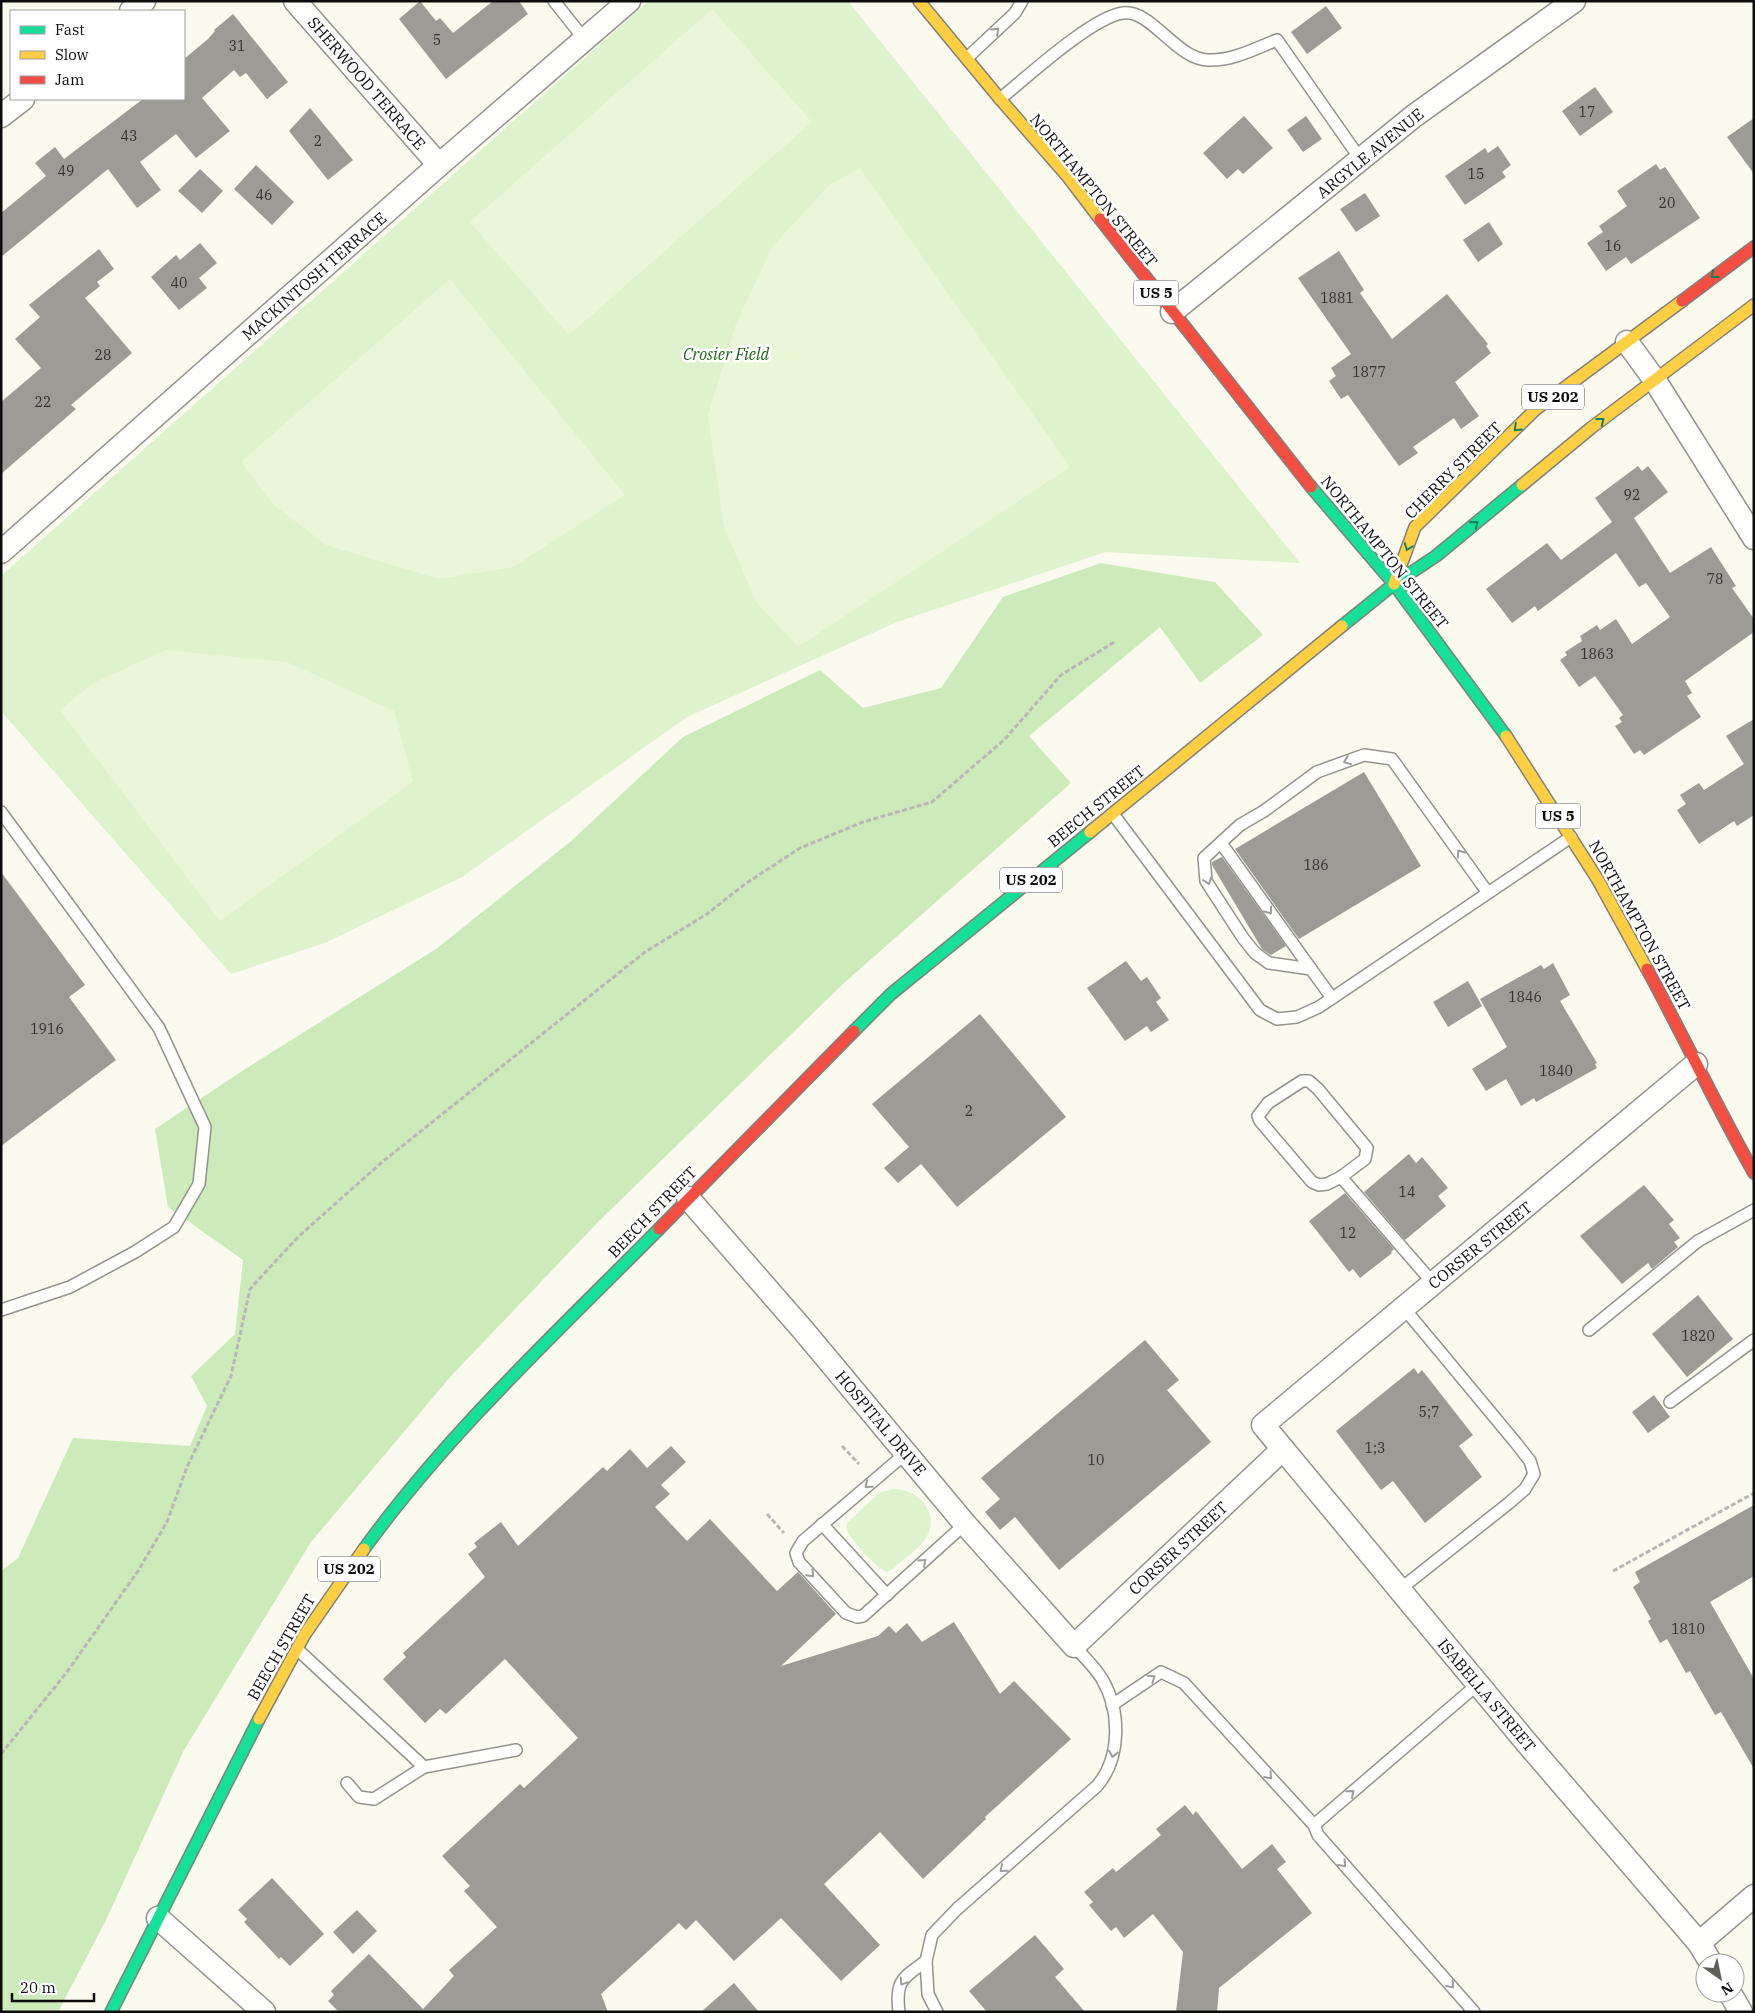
<svg xmlns="http://www.w3.org/2000/svg" width="1755" height="2013" viewBox="0 0 1755 2013" font-family="'IBM Plex Serif',serif">
	<style>
		.green { fill: #def2cd }
		.forest { fill: #cdeabb }
		.pitch { fill: #eaf6d8 }
		.building { fill: #9d9b95 }
		.lines { fill: none; stroke-linecap: round; stroke-linejoin: round }
		.lane-casing { stroke: #93938e; stroke-width: 14 }
		.street-casing { stroke: #93938e; stroke-width: 25 }
		.fast-casing { stroke: #80807c; stroke-width: 14 }
		.slow-casing { stroke: #80807c; stroke-width: 14 }
		.jam-casing { stroke: #80807c; stroke-width: 14 }
		.path { stroke: #b7b7b5; stroke-width: 3; stroke-dasharray: 5 2.5; stroke-linecap: butt }
		.lane { stroke: #fefefd; stroke-width: 11 }
		.street { stroke: #fefefd; stroke-width: 22 }
		.fast { stroke: #16e098; stroke-width: 11 }
		.slow { stroke: #ffcf43; stroke-width: 11 }
		.jam { stroke: #f24e42; stroke-width: 11 }
		.oneway { stroke: #9d9d9d }
		.oneway2 { stroke: #128159 }
		.labels { text-anchor: middle; stroke-width: 5; stroke-linejoin: round; paint-order: stroke }
		.number-label { font-size: 14px; fill: #30302e }
		.shield { fill: #fff; stroke: #555; stroke-width: 1 }
		.shield-label { font-size: 15px; font-weight: bold; fill: #0c0c0c }
		.street-label { font-size: 16px; fill: #0c0c0c; stroke: #fff }
		.park-label { font-size: 16px; font-style: italic; fill: #1f6719; stroke: #fff }
	</style>
	<rect width="100%" height="100%" fill="#fafaef"/>
	<g class="green">
		<polygon points="649,1 848,1 1300,563 1105,552 897,622 687,717 462,877 327,942 231,974 1,711 1,576"/>
		<path d="M893 1489C917 1488 940 1512 927 1536 920 1549 903 1559 893 1569L887 1572C876 1568 850 1539 846 1528L848 1522 879 1493Z"/>
	</g>
	<polygon class="forest" points="1101,563 1215,582 1263,635 1200,683 1160,627 1029,736 1071,783 844,983 599,1221 451,1376 311,1542 184,1750 106,1920 58,2012 1,2012 1,1571 18,1558 73,1438 190,1446 207,1406 191,1376 235,1334 243,1260 168,1207 155,1129 239,1073 436,949 570,842 683,737 820,670 863,708 941,688 1003,597"/>
	<g class="pitch">
		<polygon points="712,9 812,122 569,335 470,222"/>
		<polygon points="860,168 1070,467 798,647 756,602 724,527 708,415 736,324 772,247 829,185"/>
		<polygon points="450,279 625,495 513,567 439,579 326,545 275,506 241,462"/>
		<polygon points="166,650 287,662 394,711 413,782 220,921 60,710 93,683"/>
	</g>
	<g class="building">
		<polygon points="420,1 436,21 440,18 453,33 493,1 519,1 528,14 446,79 399,19"/>
		<polygon points="1326,6 1342,28 1307,54 1291,32"/>
		<polygon points="233,14 288,82 267,99 246,73 240,77 234,70 202,98 230,131 196,158 176,134 140,162 161,190 137,208 108,169 1,257 1,213 46,176 35,163 55,147 64,159 143,99 184,99 184,59 208,39 215,31 214,30"/>
		<polygon points="1595,87 1613,112 1580,136 1562,111"/>
		<polygon points="310,108 353,160 328,180 289,131"/>
		<polygon points="1244,116 1273,148 1243,174 1238,169 1227,179 1203,153"/>
		<polygon points="1306,116 1322,139 1303,152 1287,130"/>
		<polygon points="1754,118 1754,174 1727,137"/>
		<polygon points="1498,146 1511,165 1502,172 1506,177 1465,205 1445,176 1485,148 1488,153"/>
		<polygon points="1656,164 1660,170 1665,167 1700,218 1631,264 1626,257 1606,271 1587,243 1603,232 1599,226 1627,206 1617,191"/>
		<polygon points="256,165 294,202 272,225 234,189"/>
		<polygon points="200,169 223,191 202,213 178,191"/>
		<polygon points="1365,193 1380,216 1356,232 1340,209"/>
		<polygon points="1489,222 1503,244 1478,262 1463,240"/>
		<polygon points="200,243 217,263 199,278 207,288 179,310 151,277 176,255 180,260"/>
		<polygon points="99,249 114,269 97,282 100,286 85,298 132,353 71,405 76,409 1,474 1,402 41,368 15,339 40,317 29,305"/>
		<polygon points="1339,251 1364,290 1360,293 1392,339 1447,294 1488,344 1486,346 1491,353 1455,382 1479,416 1461,429 1454,418 1413,447 1418,453 1399,466 1348,395 1341,399 1329,381 1336,376 1331,368 1351,354 1298,278"/>
		<polygon points="1638,466 1642,471 1648,466 1668,492 1634,518 1670,573 1711,547 1736,586 1732,588 1754,619 1754,632 1685,681 1692,693 1687,696 1701,717 1644,755 1640,750 1634,754 1615,726 1622,722 1619,718 1623,715 1595,676 1579,687 1560,660 1567,655 1565,652 1582,641 1580,636 1597,625 1600,630 1616,619 1632,644 1670,617 1646,583 1639,587 1616,553 1538,611 1535,606 1512,623 1486,589 1547,543 1561,560 1612,522 1595,498"/>
		<polygon points="1754,719 1754,815 1737,826 1734,821 1699,844 1677,810 1686,804 1680,795 1699,783 1704,790 1744,764 1726,736"/>
		<polygon points="1364,772 1421,866 1299,939 1235,849"/>
		<polygon points="1222,857 1286,946 1271,955 1262,949 1212,865 1212,862"/>
		<polygon points="1,872 85,985 69,997 116,1060 1,1146"/>
		<polygon points="1126,961 1141,981 1147,977 1161,998 1156,1002 1169,1020 1151,1032 1147,1026 1125,1041 1087,988"/>
		<polygon points="1553,963 1570,995 1560,1001 1597,1063 1595,1064 1597,1068 1536,1102 1534,1098 1521,1106 1506,1079 1486,1091 1472,1069 1507,1047 1480,999 1541,965 1544,969"/>
		<polygon points="1468,981 1482,1006 1448,1027 1433,1002"/>
		<polygon points="980,1014 1066,1117 957,1207 921,1164 898,1183 884,1168 909,1147 872,1104"/>
		<polygon points="1409,1154 1416,1163 1422,1157 1448,1188 1438,1196 1446,1206 1405,1240 1364,1192"/>
		<polygon points="1644,1185 1674,1220 1669,1224 1680,1238 1674,1242 1678,1247 1652,1269 1648,1263 1622,1284 1580,1236"/>
		<polygon points="1345,1193 1394,1249 1391,1252 1392,1253 1360,1278 1353,1269 1349,1272 1309,1221"/>
		<polygon points="1698,1295 1733,1339 1687,1377 1652,1334"/>
		<polygon points="1145,1340 1179,1380 1167,1390 1211,1442 1059,1570 1015,1517 1000,1530 985,1512 1000,1499 981,1478"/>
		<polygon points="1414,1368 1418,1374 1422,1370 1473,1435 1459,1446 1482,1477 1425,1523 1393,1481 1381,1490 1336,1431"/>
		<polygon points="1654,1395 1670,1417 1648,1433 1632,1412"/>
		<polygon points="671,1446 686,1462 661,1485 670,1494 655,1507 687,1541 710,1519 777,1591 798,1572 836,1614 781,1666 878,1636 889,1626 896,1633 907,1623 922,1642 954,1622 1000,1694 1014,1681 1071,1739 985,1817 986,1819 923,1879 880,1832 824,1884 880,1945 841,1981 781,1918 734,1961 696,1920 686,1930 679,1923 601,1994 608,2012 339,2012 328,2001 334,1995 331,1991 369,1954 423,2009 454,1976 449,1970 497,1927 464,1891 470,1886 442,1856 520,1784 524,1788 578,1738 505,1659 446,1714 440,1709 425,1723 383,1679 406,1657 403,1653 485,1577 468,1554 477,1547 474,1543 501,1522 518,1546 603,1467 607,1471 630,1449 647,1468"/>
		<polygon points="1754,1505 1754,1576 1710,1602 1754,1679 1754,1769 1721,1712 1715,1715 1690,1671 1686,1673 1667,1639 1660,1643 1648,1621 1651,1619 1633,1587 1640,1582 1635,1572"/>
		<polygon points="1185,1805 1193,1815 1196,1811 1242,1869 1272,1844 1286,1862 1277,1869 1312,1913 1219,1988 1217,2012 1176,2012 1183,1952 1153,1914 1124,1938 1116,1927 1111,1931 1089,1905 1093,1902 1084,1892 1113,1868 1116,1872 1161,1835 1156,1829"/>
		<polygon points="272,1878 324,1934 290,1966 281,1957 279,1959 244,1922 247,1919 238,1910"/>
		<polygon points="357,1910 377,1931 353,1954 333,1932"/>
		<polygon points="1035,1935 1064,1969 1055,1977 1085,2012 987,2012 969,1991"/>
		<polygon points="734,1983 759,2012 701,2012"/>
	</g>
	<g class="lines">
		<g class="lane-casing">
			<g id="lane">
				<polyline points="554,1 585,40"/>
				<polyline points="967,58 1015,13 1022,1"/>
				<path d="M1000 99C1027 77 1092 17 1123 13 1151 9 1176 59 1208 60 1232 61 1254 49 1277 40L1361 160"/>
				<polyline points="1,812 159,1028 205,1127 199,1184 174,1227 135,1252 70,1287 1,1310"/>
				<polyline points="1113,814 1260,1010 1277,1019 1297,1017 1319,1007 1571,837"/>
				<polyline points="1221,843 1311,969"/>
				<polyline points="1332,998 1311,969 1269,963 1255,953 1243,938 1206,881 1204,858 1240,825 1264,811 1317,772 1364,755 1392,759 1488,893"/>
				<polygon points="1302,1081 1309,1081 1318,1089 1367,1148 1365,1159 1341,1177 1327,1184 1319,1185 1312,1182 1260,1121 1258,1116 1268,1103"/>
				<polyline points="1341,1177 1433,1283"/>
				<polyline points="1589,1330 1698,1241 1754,1210"/>
				<polyline points="1670,1402 1754,1340"/>
				<polyline points="905,1454 803,1541 796,1553 799,1562 846,1613 857,1617 863,1616 965,1524"/>
				<polyline points="822,1524 887,1595"/>
				<polyline points="1399,1590 1509,1503 1525,1489 1534,1474 1530,1461 1516,1443 1403,1307"/>
				<polyline points="297,1649 424,1767"/>
				<polyline points="1112,1705 1161,1672 1184,1683 1314,1825 1318,1835 1474,2012"/>
				<polyline points="347,1783 359,1797 374,1799 424,1767 516,1750"/>
				<polyline points="1314,1825 1478,1684"/>
				<path d="M899 2012C895 1980 903 1978 926 1961"/>
				<path d="M937 2012 928 1994 926 1961 932 1935 957 1909 1097 1786C1121 1758 1121 1711 1102 1679 1095 1667 1084 1657 1074 1646"/>
			</g>
		</g>
		<g class="street-casing">
			<g id="street">
				<polyline points="295,1 439,165"/>
				<polyline points="131,11 144,1"/>
				<polyline points="1,116 23,99"/>
				<polyline points="1172,312 1414,116 1574,1"/>
				<polyline points="1627,342 1654,379 1754,538"/>
				<polyline points="1,552 439,165 629,1"/>
				<path d="M1696 1064C1552 1185 1406 1304 1263 1425L1526 1742 1699 1943 1711 1963"/>
				<polyline points="688,1198 803,1330 965,1524 1074,1646 1283,1449"/>
				<polyline points="158,1918 264,2012"/>
				<polyline points="1699,1943 1754,1896"/>
				<polyline points="1730,1993 1741,2012"/>
			</g>
		</g>
		<g class="fast-casing">
			<g id="fast">
				<polyline points="1311,487 1394,584 1506,736"/>
				<polyline points="1342,626 1394,584 1436,556 1522,485"/>
				<polyline points="854,1031 891,994 1090,832"/>
				<path d="M364 1549C449 1432 557 1332 659 1229"/>
				<polyline points="111,2012 259,1719"/>
			</g>
		</g>
		<g class="slow-casing">
			<g id="slow">
				<polyline points="919,1 1000,99 1068,177 1100,219"/>
				<polyline points="1522,485 1591,428 1754,305"/>
				<polyline points="1394,584 1415,527 1536,409 1682,301"/>
				<polyline points="1506,736 1598,880 1647,969"/>
				<polyline points="1090,832 1342,626"/>
				<polyline points="259,1719 305,1634 364,1549"/>
			</g>
		</g>
		<g class="jam-casing">
			<g id="jam">
				<polyline points="1100,219 1311,487"/>
				<polyline points="1682,301 1754,247"/>
				<path d="M1647 969C1684 1037 1716 1106 1754 1173"/>
				<polyline points="659,1229 854,1031"/>
			</g>
		</g>
		<g class="path">
			<polyline points="842,1446 859,1464"/>
			<polyline points="767,1514 784,1533"/>
			<polyline points="1613,1571 1754,1493"/>
			<polyline points="1,1754 67,1672 138,1571 167,1522 187,1467 231,1376 250,1289 297,1238 381,1163 645,952 707,914 745,884 800,848 863,822 932,802 1004,740 1061,675 1116,641"/>
		</g>
		<use href="#lane" class="lane"/>
		<use href="#street" class="street"/>
		<use href="#fast" class="fast"/>
		<use href="#slow" class="slow"/>
		<use href="#jam" class="jam"/>
	</g>
	<defs><path id="oneway-chevron" d="M-2-3.5L2.5 0L-2 3.5" fill="none" stroke-width="1.6" stroke-linecap="round" stroke-linejoin="round" transform="scale(1.25)"/></defs>
	<g class="oneway">
		<use href="#oneway-chevron" transform="translate(996 31) rotate(-43)"/>
		<use href="#oneway-chevron" transform="translate(1347 761) rotate(159)"/>
		<use href="#oneway-chevron" transform="translate(1460 853) rotate(-126)"/>
		<use href="#oneway-chevron" transform="translate(1208 881) rotate(70)"/>
		<use href="#oneway-chevron" transform="translate(1269 911) rotate(54)"/>
		<use href="#oneway-chevron" transform="translate(868 1485) rotate(140)"/>
		<use href="#oneway-chevron" transform="translate(923 1562) rotate(-42)"/>
		<use href="#oneway-chevron" transform="translate(811 1574) rotate(47)"/>
		<use href="#oneway-chevron" transform="translate(1152 1678) rotate(-34)"/>
		<use href="#oneway-chevron" transform="translate(1113 1754) rotate(101)"/>
		<use href="#oneway-chevron" transform="translate(1269 1776) rotate(48)"/>
		<use href="#oneway-chevron" transform="translate(1351 1793) rotate(-41)"/>
		<use href="#oneway-chevron" transform="translate(1343 1864) rotate(48)"/>
		<use href="#oneway-chevron" transform="translate(1003 1869) rotate(139)"/>
		<use href="#oneway-chevron" transform="translate(903 1982) rotate(123)"/>
		<use href="#oneway-chevron" transform="translate(1451 1985) rotate(49)"/>
	</g>
	<g class="oneway2">
		<use href="#oneway-chevron" transform="translate(1714 275) rotate(143)"/>
		<use href="#oneway-chevron" transform="translate(1601 421) rotate(-38)"/>
		<use href="#oneway-chevron" transform="translate(1517 428) rotate(136)"/>
		<use href="#oneway-chevron" transform="translate(1475 524) rotate(-40)"/>
		<use href="#oneway-chevron" transform="translate(1408 547) rotate(111)"/>
	</g>
	<g class="labels">
		<g class="number-label">
			<text x="437" y="45">5</text>
			<text x="237" y="51">31</text>
			<text x="1587" y="117">17</text>
			<text x="129" y="141">43</text>
			<text x="318" y="146">2</text>
			<text x="66" y="176">49</text>
			<text x="1476" y="179">15</text>
			<text x="264" y="200">46</text>
			<text x="1667" y="208">20</text>
			<text x="1613" y="251">16</text>
			<text x="179" y="288">40</text>
			<text x="1337" y="303">1881</text>
			<text x="103" y="360">28</text>
			<text x="1369" y="377">1877</text>
			<text x="43" y="407">22</text>
			<text x="1632" y="500">92</text>
			<text x="1715" y="584">78</text>
			<text x="1597" y="659">1863</text>
			<text x="1316" y="870">186</text>
			<text x="1525" y="1002">1846</text>
			<text x="47" y="1034">1916</text>
			<text x="1556" y="1076">1840</text>
			<text x="969" y="1116">2</text>
			<text x="1407" y="1197">14</text>
			<text x="1348" y="1238">12</text>
			<text x="1698" y="1341">1820</text>
			<text x="1429" y="1417">5;7</text>
			<text x="1375" y="1453">1;3</text>
			<text x="1096" y="1465">10</text>
			<text x="1688" y="1634">1810</text>
		</g>
		<g class="shield">
			<rect x="1133.5" y="280.5" width="45" height="25" rx="4"/>
			<rect x="1522" y="384.5" width="62" height="25" rx="4"/>
			<rect x="1535.5" y="803.5" width="45" height="25" rx="4"/>
			<rect x="1000" y="867.5" width="62" height="25" rx="4"/>
			<rect x="318" y="1556.5" width="62" height="25" rx="4"/>
		</g>
		<g class="shield-label">
			<text x="1156" y="298">US 5</text>
			<text x="1553" y="402">US 202</text>
			<text x="1558" y="821">US 5</text>
			<text x="1031" y="885">US 202</text>
			<text x="349" y="1574">US 202</text>
		</g>
		<g class="street-label">
			<text transform="translate(367 83) rotate(49)" y="6">SHERWOOD TERRACE</text>
			<text transform="translate(1370 153) rotate(-39)" y="6">ARGYLE AVENUE</text>
			<text transform="translate(1094 190) rotate(51)" y="6">NORTHAMPTON STREET</text>
			<text transform="translate(314 276) rotate(-41)" y="6">MACKINTOSH TERRACE</text>
			<text transform="translate(1453 470) rotate(-45)" y="6">CHERRY STREET</text>
			<text transform="translate(1385 552) rotate(51)" y="6">NORTHAMPTON STREET</text>
			<text transform="translate(1096 806) rotate(-39)" y="6">BEECH STREET</text>
			<text transform="translate(1640 925) rotate(61)" y="6">NORTHAMPTON STREET</text>
			<text transform="translate(652 1212) rotate(-46)" y="6">BEECH STREET</text>
			<text transform="translate(1480 1245) rotate(-39)" y="6">CORSER STREET</text>
			<text transform="translate(881 1423) rotate(50)" y="6">HOSPITAL DRIVE</text>
			<text transform="translate(1178 1548) rotate(-43)" y="6">CORSER STREET</text>
			<text transform="translate(281 1647) rotate(-60)" y="6">BEECH STREET</text>
			<text transform="translate(1487 1695) rotate(50)" y="6">ISABELLA STREET</text>
		</g>
		<g class="park-label">
			<text x="726" y="360">Crosier Field</text>
		</g>
	</g>
	<rect width="1755" height="2013" fill="none" stroke="#0c0c0c" stroke-width="5"/>
	<rect x="10" y="10" width="175" height="90" fill="#ffffff" stroke="#9e9e9e"/>
	<rect x="20" y="26" width="25" height="8" fill="#16e098" stroke="#9e9e9e"/>
	<text x="55" y="35" font-size="15" fill="#0c0c0c">Fast</text>
	<rect x="20" y="51" width="25" height="8" fill="#ffcf43" stroke="#9e9e9e"/>
	<text x="55" y="60" font-size="15" fill="#0c0c0c">Slow</text>
	<rect x="20" y="76" width="25" height="8" fill="#f24e42" stroke="#9e9e9e"/>
	<text x="55" y="85" font-size="15" fill="#0c0c0c">Jam</text>
	<g transform="translate(1720 1978) rotate(147)"><circle r="24" fill="#ffffff" stroke="#9e9e9e"/>
	<path d="M0-4L9 19L0 12L-9 19Z" fill="#5f5f5b"/>
	<text y="-8" font-size="14" font-weight="bold" text-anchor="middle" fill="#0c0c0c">N</text>
	</g>
	<path d="M12 1993v8h82v-8" fill="none" stroke="#0c0c0c" stroke-width="2.5"/>
	<text x="20" y="1993" font-size="15" fill="#0c0c0c" stroke="#ffffff" stroke-width="4" paint-order="stroke">20 m</text>
</svg>
